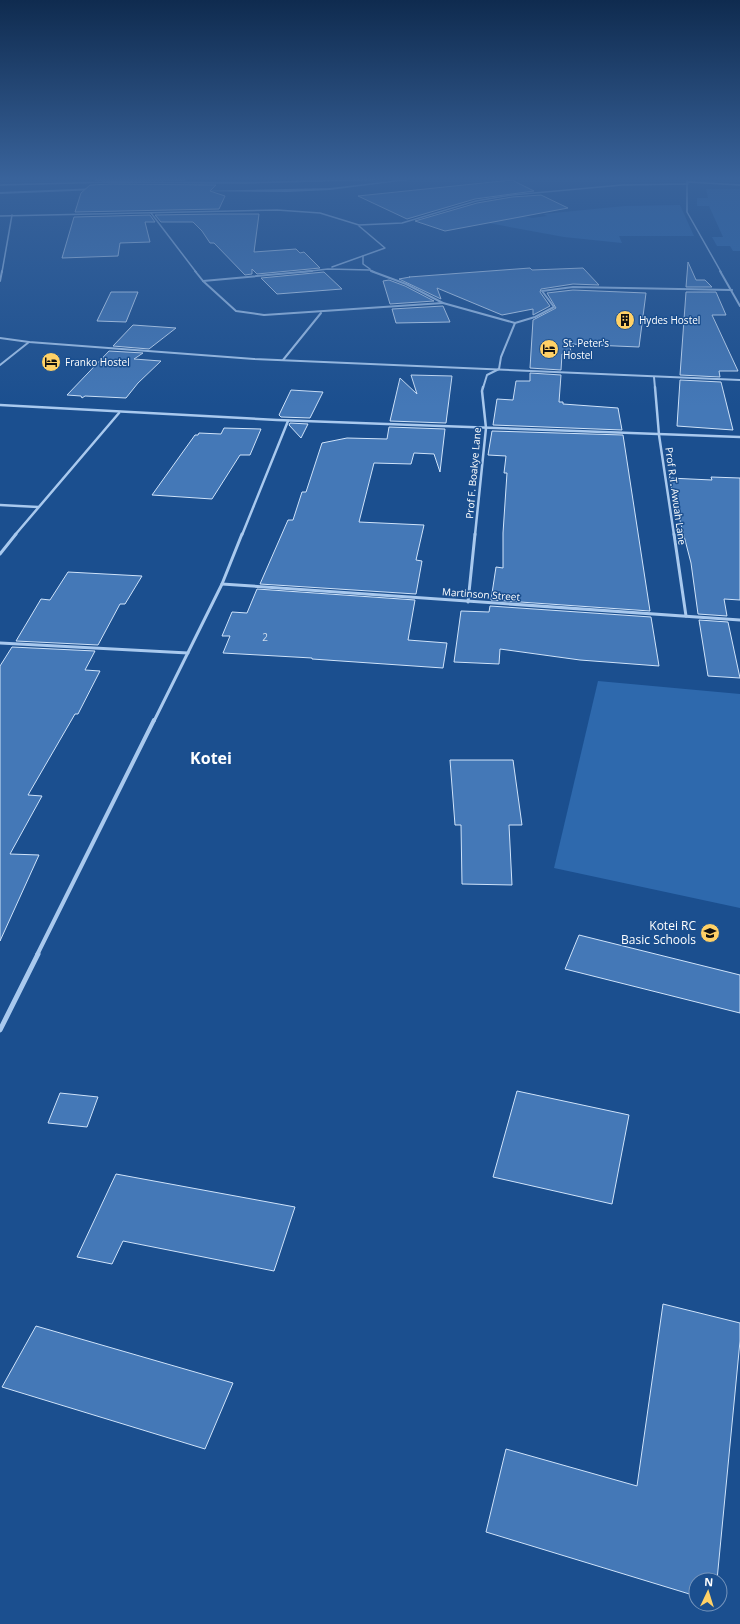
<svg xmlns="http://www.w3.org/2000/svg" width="740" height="1624" viewBox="0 0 740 1624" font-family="'Open Sans',sans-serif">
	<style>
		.green { fill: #2e69ad }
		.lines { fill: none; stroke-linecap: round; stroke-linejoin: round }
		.stream { fill: #9cc4f0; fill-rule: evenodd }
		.building { fill: #4478b7; stroke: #cfe3fa }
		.minor-far5 { stroke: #a9c9ee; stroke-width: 1.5 }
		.minor-far4 { stroke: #a9c9ee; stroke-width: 2 }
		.minor-far3 { stroke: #a9c9ee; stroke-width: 2.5 }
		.minor-far2 { stroke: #a9c9ee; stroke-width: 3 }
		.minor-far1 { stroke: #a9c9ee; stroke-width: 4 }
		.minor { stroke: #a9c9ee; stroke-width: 5 }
		.labels { text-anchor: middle; stroke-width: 3; stroke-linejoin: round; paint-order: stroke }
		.far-poi-label { font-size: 10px; fill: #fff; stroke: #1b4f8f; text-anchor: start }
		.far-street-label { font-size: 10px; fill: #fff; stroke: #1b4f8f }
		.number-label { font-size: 10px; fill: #d0dded }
		.poi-label { font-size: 12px; fill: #fff; stroke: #1b4f8f; text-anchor: end }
		.district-label { font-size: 16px; font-weight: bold; fill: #fff; stroke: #1b4f8f }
	</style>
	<rect width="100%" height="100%" fill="#1b4f8f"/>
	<g class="green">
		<polygon points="706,189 740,189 740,251 733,251 730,246 717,246 712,237 723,237 709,206 697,206 697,198 708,198"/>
		<polygon points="680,205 694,236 619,236 622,243 564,237 483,222 524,216 532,218 547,216 543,214 625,206"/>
		<polygon points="598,681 740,694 740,908 554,868"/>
	</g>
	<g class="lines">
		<g class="stream">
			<polygon points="409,179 416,179 330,190 287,192 196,191 330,188"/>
			<polygon points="98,188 97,190 0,194 0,192"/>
		</g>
	</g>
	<g class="building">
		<polygon points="97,179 186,179 185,180 95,180"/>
		<polygon points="512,180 534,191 475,199 407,219 358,196"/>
		<polygon points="112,184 216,185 210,191 225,196 219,209 75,212 81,193 90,185"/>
		<polygon points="541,195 568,208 445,231 415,221 477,203 512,197"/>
		<polygon points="216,214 259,214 254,252 296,249 300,253 304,252 320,268 257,274 252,269 252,274 245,275 214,243 210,243 202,231 193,222 161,222 155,215"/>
		<polygon points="150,215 155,222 145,222 150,242 120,243 118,256 62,258 74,217"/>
		<polygon points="688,262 696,280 705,280 712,287 686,287"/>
		<polygon points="530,268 532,270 583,268 599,285 573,284 541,289 540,292 550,306 533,315 533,309 502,315 437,288 441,299 399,279 410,277 409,277"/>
		<polygon points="324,272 342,289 277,294 261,278"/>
		<polygon points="389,280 405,286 434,301 390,304 383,281"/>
		<polygon points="573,290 646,293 639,347 570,344 571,355 562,354 561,370 530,368 533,320 556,308 547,293"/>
		<polygon points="111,292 138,292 126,322 97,321"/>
		<polygon points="686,292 716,292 726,315 712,315 738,371 719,371 720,377 680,375"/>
		<polygon points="443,306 450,322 396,323 392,309"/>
		<polygon points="133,325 176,328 149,349 113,346"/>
		<polygon points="109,351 143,353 134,359 161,361 138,383 126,398 85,396 82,398 81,396 67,395"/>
		<polygon points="530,373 561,375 559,402 563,402 563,404 618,408 622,430 493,425 497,399 513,400 516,381 530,381"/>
		<polygon points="411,375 452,376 446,423 390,421 400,378 417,394"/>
		<polygon points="680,380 721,382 733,430 677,426"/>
		<polygon points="291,390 323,392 310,418 281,417 279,415"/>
		<polygon points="290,423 308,424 301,438 289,425"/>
		<polygon points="389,427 445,429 440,472 434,454 414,453 411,464 374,463 359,522 424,525 416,560 422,561 416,594 260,584 288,520 293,520 302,492 306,492 322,443 347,438 387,439"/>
		<polygon points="224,428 261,429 250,455 240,455 212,499 152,495 195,435 198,435 199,433 221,434"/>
		<polygon points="492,431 623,435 650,611 491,600 496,567 503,568 503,533 507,473 504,473 506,456 488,455"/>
		<polygon points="711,477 740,478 740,600 724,599 727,616 698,614 691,563 669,478 712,480"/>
		<polygon points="68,572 142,576 125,604 120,604 98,645 16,641 41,599 50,600"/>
		<polygon points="257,589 415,600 408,640 447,643 443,668 312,659 312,658 223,653 230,636 222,636 232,612 247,613"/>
		<polygon points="490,606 651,617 659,666 580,660 500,649 499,664 454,662 461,611 489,612"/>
		<polygon points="699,620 728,622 740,678 708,676"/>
		<polygon points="12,647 95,651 85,670 100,671 78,714 75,714 28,795 42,796 10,854 39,855 0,941 0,666"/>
		<polygon points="450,760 513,760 522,825 509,825 512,885 462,884 461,825 455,825"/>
		<polygon points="579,935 740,975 740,1013 565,969"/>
		<polygon points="517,1091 629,1115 612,1204 493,1177"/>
		<polygon points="60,1093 98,1097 87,1127 48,1123"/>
		<polygon points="116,1174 295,1207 274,1271 123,1241 112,1264 77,1257"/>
		<polygon points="663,1304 740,1323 740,1341 717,1580 696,1580 696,1596 486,1532 506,1449 637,1486"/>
		<polygon points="36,1326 233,1383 205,1449 2,1387"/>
	</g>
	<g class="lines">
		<g class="minor-far5">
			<polyline points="687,179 687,212 721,272"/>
			<polyline points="688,182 740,185"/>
			<polyline points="0,185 112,182 245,183 386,179"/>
			<polyline points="151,213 196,272"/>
			<polyline points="0,216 277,210 320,213 359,225 402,223 476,201 512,195 622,185 688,184"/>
			<polyline points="363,256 363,264 370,269"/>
			<polyline points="332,267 385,248 359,226"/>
			<polyline points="2,272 12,215"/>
			<polyline points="302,272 328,269 370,270 374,272"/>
		</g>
		<g class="minor-far4">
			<polyline points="195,271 203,281 236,311 264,315 443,303"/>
			<polyline points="371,271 406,284 443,303 515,323"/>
			<polyline points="720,271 740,306"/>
			<polyline points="0,281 2,271"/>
			<polyline points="203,281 312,271"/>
			<polyline points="0,338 29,342 254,359 740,380"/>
			<polyline points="283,360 321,313"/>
			<polyline points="0,365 29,342"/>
			<polyline points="654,377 655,388"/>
			<polyline points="483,388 487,375 499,369 501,357 515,323 535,317 554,307 542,291 573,287 732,290"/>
		</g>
		<g class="minor-far3">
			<polyline points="655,387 659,435 674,535"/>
			<polyline points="0,405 277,420 740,437"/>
			<polyline points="0,505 38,507"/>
			<polyline points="15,535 119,413"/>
			<polyline points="242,535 288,421"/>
			<polyline points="475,535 486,428 482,391 483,387"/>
		</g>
		<g class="minor-far2">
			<polyline points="674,534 686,616"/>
			<polyline points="0,554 16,534"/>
			<polyline points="222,584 740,620"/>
			<polyline points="468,602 475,534"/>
			<polyline points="0,643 188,653"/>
			<polyline points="154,721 222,584 242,534"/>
		</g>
		<polyline class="minor-far1" points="37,955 154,720"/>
		<polyline class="minor" points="0,1030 38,954"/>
	</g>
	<linearGradient id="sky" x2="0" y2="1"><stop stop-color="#0f2b4f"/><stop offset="0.44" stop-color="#39639b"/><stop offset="1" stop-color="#39639b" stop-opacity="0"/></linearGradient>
	<rect width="740" height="406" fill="url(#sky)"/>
	<defs>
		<g id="building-disc" transform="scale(1)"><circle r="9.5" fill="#ffd166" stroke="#1b4f8f"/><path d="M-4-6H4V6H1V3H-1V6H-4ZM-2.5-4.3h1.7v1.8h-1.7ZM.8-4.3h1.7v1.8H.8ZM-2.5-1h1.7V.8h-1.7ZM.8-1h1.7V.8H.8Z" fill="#111"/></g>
		<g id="hotel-disc" transform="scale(1)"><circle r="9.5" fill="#ffd166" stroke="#1b4f8f"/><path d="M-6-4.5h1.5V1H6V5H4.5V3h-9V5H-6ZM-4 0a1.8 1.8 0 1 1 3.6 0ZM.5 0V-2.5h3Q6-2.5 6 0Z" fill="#111"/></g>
		<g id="school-disc" transform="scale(1)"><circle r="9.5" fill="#ffd166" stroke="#1b4f8f"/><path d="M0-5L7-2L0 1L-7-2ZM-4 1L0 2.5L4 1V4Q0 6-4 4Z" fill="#111"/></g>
	</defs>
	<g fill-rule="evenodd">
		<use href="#building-disc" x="625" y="320"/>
		<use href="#hotel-disc" x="549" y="349"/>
		<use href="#hotel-disc" x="51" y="362"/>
		<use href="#school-disc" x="710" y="933"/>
	</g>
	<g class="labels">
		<g class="far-poi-label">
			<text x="639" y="324">Hydes Hostel</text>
			<text x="563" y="347">St. Peter's<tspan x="563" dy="12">Hostel</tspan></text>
			<text x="65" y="366">Franko Hostel</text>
		</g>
		<g class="far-street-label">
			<text transform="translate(473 473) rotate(-85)" y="4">Prof F. Boakye Lane</text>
			<text transform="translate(676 496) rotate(82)" y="4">Prof R.T. Awuah Lane</text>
			<text transform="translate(481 594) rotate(4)" y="4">Martinson Street</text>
		</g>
		<g class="number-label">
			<text x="265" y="641">2</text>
		</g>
		<g class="poi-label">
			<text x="696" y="930">Kotei RC<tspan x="696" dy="14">Basic Schools</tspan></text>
		</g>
		<g class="district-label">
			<text x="211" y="764">Kotei</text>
		</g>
	</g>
	<g transform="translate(708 1592) rotate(4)"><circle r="19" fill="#1b4f8f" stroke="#7695bc"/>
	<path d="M0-3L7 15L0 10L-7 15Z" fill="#ffd166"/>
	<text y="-6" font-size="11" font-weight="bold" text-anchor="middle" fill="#ffffff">N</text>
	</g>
</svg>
